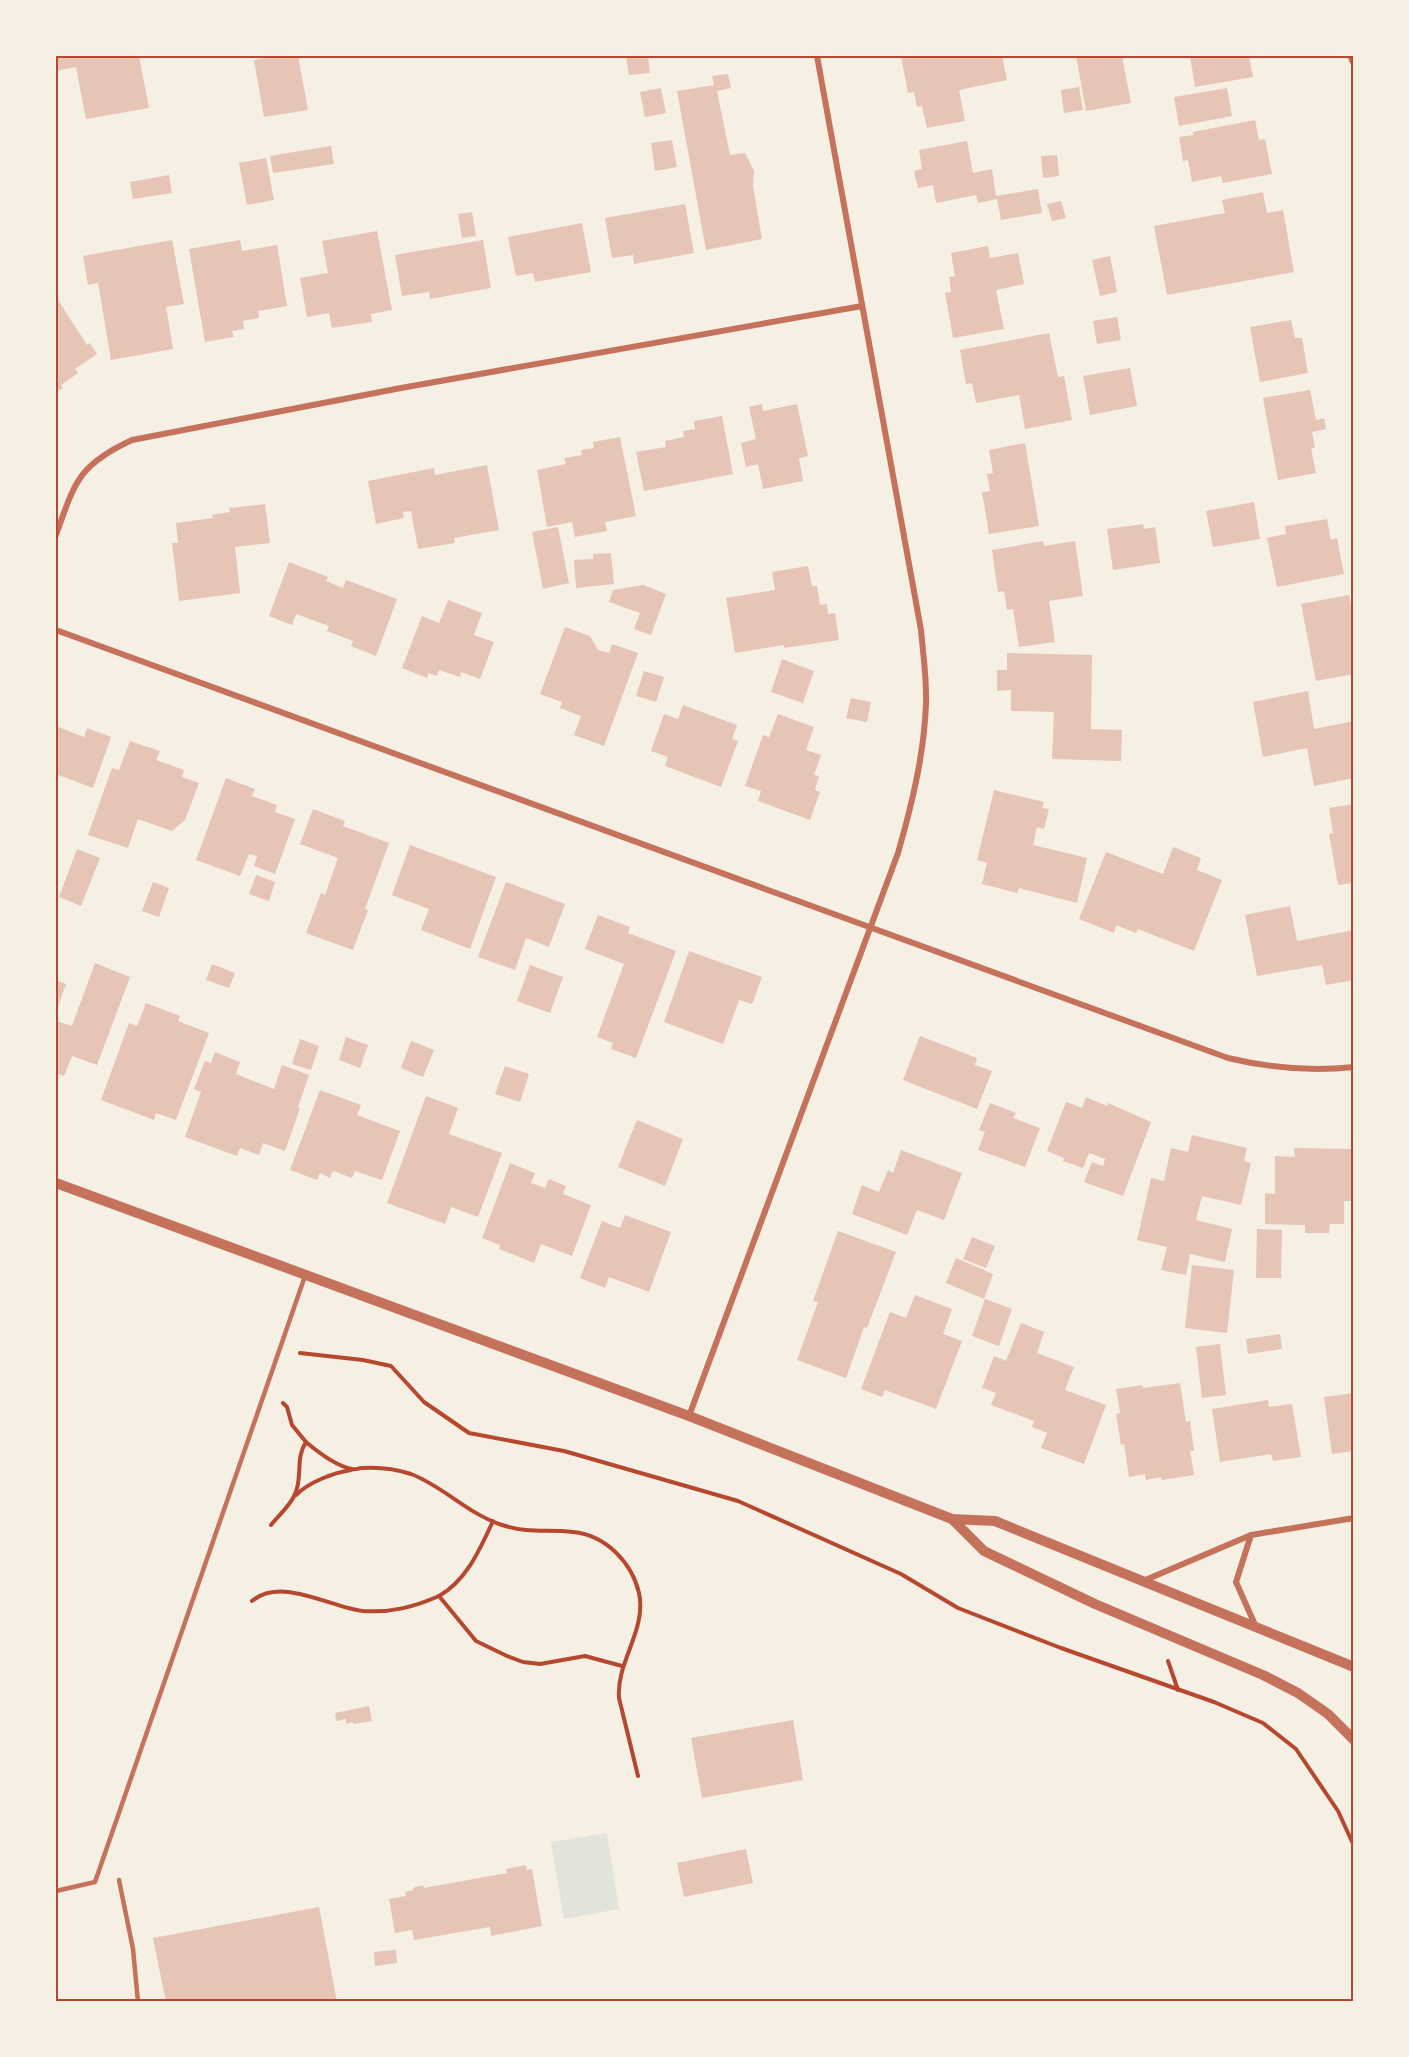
<svg xmlns="http://www.w3.org/2000/svg" width="1409" height="2057" viewBox="0 0 1409 2057" font-family="Cabin,sans-serif">
	<style>
		.green { fill: #e2e4dc }
		.building { fill: #e6c5b7 }
		.lines { fill: none; stroke-linecap: round; stroke-linejoin: round }
		.path { stroke: #b5482f; stroke-width: 4 }
		.service { stroke: #c5725c; stroke-width: 4.5 }
		.minor { stroke: #c5725c; stroke-width: 6 }
		.tertiary { stroke: #c5725c; stroke-width: 10 }
		.neatline { fill: none; stroke: #b5482f; stroke-width: 2 }
	</style>
	<rect width="100%" height="100%" fill="#f6efe4"/>
	<polygon class="green" points="607,1833 619,1909 564,1919 551,1842"/>
	<g class="building">
		<polygon points="56,56 139,56 149,108 86,119 76,67 56,71"/>
		<polygon points="280,56 298,56 308,110 264,117 254,60"/>
		<polygon points="626,56 648,56 650,73 629,75"/>
		<polygon points="901,56 1002,56 1007,80 959,90 965,121 927,128 922,106 917,107 914,92 908,93"/>
		<polygon points="1076,56 1122,56 1131,103 1086,111"/>
		<polygon points="1190,56 1249,56 1253,77 1195,87"/>
		<polygon points="728,74 731,88 717,91 730,155 745,153 754,171 753,187 762,239 706,250 677,91 714,85 712,76"/>
		<polygon points="1079,87 1083,110 1064,113 1061,90"/>
		<polygon points="661,88 666,113 645,117 640,92"/>
		<polygon points="1227,88 1232,116 1179,126 1174,97"/>
		<polygon points="1255,120 1259,140 1265,139 1272,174 1223,183 1221,176 1192,182 1188,160 1183,161 1179,137 1194,135 1193,132"/>
		<polygon points="672,140 677,167 655,171 651,143"/>
		<polygon points="967,141 973,173 992,169 996,196 1038,189 1042,213 1001,220 997,199 978,203 976,195 936,203 933,185 918,188 914,171 922,169 919,150"/>
		<polygon points="331,146 334,164 273,173 270,156"/>
		<polygon points="1057,155 1059,176 1043,178 1041,156"/>
		<polygon points="266,158 274,200 247,205 239,163"/>
		<polygon points="169,175 172,193 133,199 130,182"/>
		<polygon points="1263,192 1267,213 1283,210 1294,272 1167,295 1154,226 1225,213 1222,200"/>
		<polygon points="1061,201 1066,218 1052,221 1047,204"/>
		<polygon points="685,204 694,253 634,264 633,255 612,258 605,218"/>
		<polygon points="472,212 476,236 462,238 458,214"/>
		<polygon points="582,223 591,272 535,282 533,273 516,276 508,237"/>
		<polygon points="377,231 392,310 371,314 372,322 332,328 329,313 307,317 300,278 328,273 322,241"/>
		<polygon points="172,240 184,304 166,307 173,349 111,360 98,283 88,285 83,256"/>
		<polygon points="240,240 242,251 277,245 287,306 258,311 259,318 243,321 244,329 232,331 234,337 205,342 189,249"/>
		<polygon points="483,240 491,288 430,299 429,292 402,296 395,255"/>
		<polygon points="988,246 990,258 1018,253 1024,284 996,290 1004,329 953,338 945,293 951,292 949,277 955,276 951,253"/>
		<polygon points="1110,256 1117,292 1100,296 1092,260"/>
		<polygon points="56,297 87,345 90,343 97,354 75,369 78,373 61,385 63,388 56,392"/>
		<polygon points="1117,317 1121,340 1097,344 1093,321"/>
		<polygon points="1291,320 1295,338 1302,338 1308,373 1260,382 1250,327"/>
		<polygon points="1049,333 1058,377 1064,376 1072,420 1025,429 1019,395 976,403 972,383 966,384 960,350"/>
		<polygon points="1130,368 1137,406 1090,415 1083,376"/>
		<polygon points="1310,390 1316,420 1324,418 1326,429 1312,432 1315,448 1311,448 1316,473 1278,480 1263,398"/>
		<polygon points="762,404 763,411 797,404 808,456 799,458 803,481 763,489 758,464 746,467 741,443 756,439 749,407"/>
		<polygon points="722,416 733,474 644,491 636,452 666,447 665,441 684,437 683,431 695,429 694,421"/>
		<polygon points="620,437 636,516 605,522 607,531 575,537 572,522 547,527 537,470 566,464 564,458 582,455 581,450 594,448 593,442"/>
		<polygon points="1025,443 1039,526 989,534 982,492 990,491 987,474 993,473 989,450"/>
		<polygon points="487,465 499,530 454,538 455,543 418,549 411,511 403,512 404,518 376,524 368,481 434,468 435,475"/>
		<polygon points="1254,502 1260,539 1213,547 1206,511"/>
		<polygon points="265,504 270,543 235,547 240,593 179,601 172,543 178,543 176,523 213,518 212,515 230,512 229,508"/>
		<polygon points="1327,519 1331,540 1337,538 1344,574 1277,587 1267,538 1286,534 1285,526"/>
		<polygon points="1143,524 1144,529 1155,527 1160,563 1113,570 1107,529"/>
		<polygon points="558,527 569,583 543,589 532,532"/>
		<polygon points="1043,541 1044,546 1075,541 1083,596 1049,601 1055,642 1019,647 1013,609 1007,610 1004,591 998,592 992,550"/>
		<polygon points="611,553 614,584 576,588 574,560 593,559 593,554"/>
		<polygon points="289,562 328,577 326,581 343,588 346,580 397,599 376,656 351,646 353,641 327,631 329,626 296,614 292,625 269,616"/>
		<polygon points="808,566 812,586 817,586 820,605 827,604 828,614 835,613 839,640 784,648 784,645 735,653 726,598 775,590 772,572"/>
		<polygon points="643,585 666,594 651,635 634,629 640,613 609,602 613,590"/>
		<polygon points="1349,595 1354,619 1354,674 1316,681 1301,604"/>
		<polygon points="448,600 482,613 474,635 494,642 480,679 461,672 460,677 439,670 437,676 428,673 427,678 402,668 422,616 439,623"/>
		<polygon points="565,627 590,636 598,650 609,653 612,644 638,653 604,746 574,735 581,716 560,708 562,702 540,694"/>
		<polygon points="1007,653 1092,655 1091,729 1122,730 1121,761 1052,759 1054,712 1011,711 1011,690 997,691 997,670 1007,670"/>
		<polygon points="782,659 814,671 803,703 771,692"/>
		<polygon points="644,671 664,677 656,702 636,696"/>
		<polygon points="1308,691 1314,729 1354,721 1354,778 1314,786 1307,748 1263,757 1253,702"/>
		<polygon points="851,698 871,702 867,722 846,718"/>
		<polygon points="683,705 737,725 732,739 738,741 721,787 665,766 668,757 651,751 664,714 678,719"/>
		<polygon points="778,714 814,727 806,750 821,755 814,775 819,776 815,790 820,792 810,820 758,801 761,791 745,786 763,735 769,737"/>
		<polygon points="56,726 84,737 87,728 111,737 93,788 56,774"/>
		<polygon points="130,741 160,751 156,760 184,770 182,777 199,783 185,820 172,831 138,819 128,848 88,835 112,768 119,770"/>
		<polygon points="226,778 255,789 252,796 277,805 275,812 295,819 275,874 254,866 257,856 249,854 240,876 196,860"/>
		<polygon points="994,790 1044,802 1042,808 1049,809 1044,829 1037,827 1033,845 1087,858 1077,903 1019,888 1017,893 982,884 987,863 977,860"/>
		<polygon points="1354,804 1354,883 1338,885 1329,834 1333,833 1329,808"/>
		<polygon points="313,809 345,821 343,826 389,843 365,909 368,910 353,950 306,933 321,893 325,895 338,858 300,844"/>
		<polygon points="410,845 496,877 470,949 421,930 429,909 392,895"/>
		<polygon points="1173,847 1201,858 1197,870 1222,880 1194,951 1138,929 1136,933 1116,925 1114,933 1079,919 1106,852 1163,874"/>
		<polygon points="77,849 100,858 81,906 59,897"/>
		<polygon points="256,875 275,882 269,901 249,894"/>
		<polygon points="153,882 169,888 159,917 142,911"/>
		<polygon points="506,882 565,904 549,947 526,938 515,970 478,957"/>
		<polygon points="1290,906 1297,941 1354,930 1354,980 1326,985 1322,965 1257,976 1245,915"/>
		<polygon points="598,915 630,927 628,933 676,951 636,1058 611,1049 613,1043 597,1037 624,964 585,949"/>
		<polygon points="689,951 762,977 752,1004 739,1000 723,1044 664,1022"/>
		<polygon points="95,963 130,977 97,1065 72,1056 64,1076 56,1073 56,1021 72,1026"/>
		<polygon points="212,964 235,973 229,988 206,980"/>
		<polygon points="530,965 563,977 550,1013 517,1001"/>
		<polygon points="56,980 66,984 56,1012"/>
		<polygon points="146,1003 180,1016 178,1021 209,1033 176,1120 156,1113 154,1120 101,1100 129,1023 137,1026"/>
		<polygon points="920,1036 977,1058 975,1065 992,1071 977,1109 903,1080"/>
		<polygon points="346,1037 368,1045 360,1068 339,1060"/>
		<polygon points="300,1039 319,1046 311,1070 292,1064"/>
		<polygon points="411,1041 434,1050 423,1077 401,1068"/>
		<polygon points="215,1052 240,1062 236,1074 274,1089 282,1065 309,1075 298,1107 300,1108 285,1151 263,1143 259,1155 240,1148 237,1156 185,1137 201,1092 194,1089 205,1061 211,1063"/>
		<polygon points="505,1066 529,1074 520,1102 495,1094"/>
		<polygon points="320,1090 361,1105 357,1115 400,1131 382,1180 355,1171 352,1178 333,1171 330,1178 320,1173 317,1180 290,1170"/>
		<polygon points="426,1096 458,1108 449,1134 502,1153 478,1217 451,1207 445,1224 387,1203"/>
		<polygon points="1086,1097 1107,1106 1108,1103 1151,1122 1123,1196 1084,1182 1092,1162 1103,1166 1105,1159 1089,1153 1083,1168 1063,1161 1064,1158 1047,1151 1066,1102 1082,1108"/>
		<polygon points="990,1103 1016,1113 1013,1118 1040,1128 1025,1167 978,1150 985,1132 979,1130"/>
		<polygon points="637,1120 683,1139 665,1186 618,1167"/>
		<polygon points="1192,1135 1247,1148 1244,1161 1251,1163 1241,1205 1202,1196 1196,1220 1232,1229 1225,1262 1190,1254 1186,1275 1161,1270 1167,1247 1137,1240 1151,1178 1164,1181 1171,1148 1188,1152"/>
		<polygon points="1294,1148 1354,1149 1354,1201 1344,1201 1344,1224 1330,1224 1329,1233 1305,1233 1305,1225 1265,1224 1265,1193 1275,1194 1275,1156 1295,1157"/>
		<polygon points="901,1150 962,1173 944,1220 917,1210 907,1235 852,1214 862,1185 879,1192 888,1170 893,1173"/>
		<polygon points="510,1163 535,1173 531,1183 545,1188 549,1179 566,1186 563,1194 591,1205 572,1256 541,1244 534,1263 499,1249 500,1245 482,1238"/>
		<polygon points="625,1215 671,1232 649,1292 609,1277 605,1288 580,1278 602,1221 620,1228"/>
		<polygon points="1257,1229 1282,1230 1281,1278 1256,1278"/>
		<polygon points="838,1231 896,1252 867,1328 864,1327 846,1378 797,1360 818,1302 813,1301"/>
		<polygon points="972,1237 995,1246 986,1268 963,1259"/>
		<polygon points="956,1258 993,1274 984,1299 946,1283"/>
		<polygon points="1192,1265 1234,1270 1227,1333 1185,1328"/>
		<polygon points="915,1295 952,1309 943,1334 962,1341 936,1409 885,1390 882,1397 861,1389 890,1312 906,1318"/>
		<polygon points="985,1299 1012,1309 999,1346 972,1336"/>
		<polygon points="1021,1323 1044,1332 1037,1353 1074,1367 1065,1390 1106,1405 1084,1464 1041,1448 1047,1433 1032,1427 1034,1421 991,1405 996,1393 982,1388 994,1356 1006,1361"/>
		<polygon points="1280,1334 1282,1349 1248,1354 1246,1339"/>
		<polygon points="1220,1344 1226,1395 1202,1398 1196,1347"/>
		<polygon points="1180,1383 1186,1422 1190,1421 1194,1451 1190,1451 1194,1475 1162,1480 1161,1477 1146,1480 1145,1474 1129,1477 1124,1444 1121,1445 1116,1414 1120,1413 1116,1389 1142,1385 1143,1388"/>
		<polygon points="1354,1393 1354,1451 1332,1454 1324,1397"/>
		<polygon points="1268,1400 1269,1407 1292,1404 1301,1457 1273,1461 1271,1454 1220,1462 1212,1409"/>
		<polygon points="369,1706 372,1721 354,1724 353,1722 346,1724 346,1719 336,1721 335,1713"/>
		<polygon points="793,1720 803,1780 702,1798 691,1738"/>
		<polygon points="746,1849 753,1883 684,1897 677,1863"/>
		<polygon points="526,1865 527,1870 532,1869 542,1926 491,1936 490,1927 414,1940 412,1930 395,1933 389,1899 406,1896 405,1892 413,1890 413,1888 423,1885 424,1888 507,1873 506,1869"/>
		<polygon points="319,1907 337,2002 166,2002 153,1938"/>
		<polygon points="396,1950 397,1963 375,1966 374,1952"/>
	</g>
	<g class="lines">
		<g class="path">
			<polyline points="300,1353 363,1360 391,1366 424,1402 469,1433 564,1451 738,1501 901,1574 958,1608 1061,1648 1214,1702 1263,1723 1296,1749 1338,1811 1354,1846"/>
			<path d="M306 1442C319 1453 336 1466 352 1469 356 1470 357 1469 361 1468 376 1467 396 1469 411 1474 443 1486 468 1514 502 1525 530 1534 546 1529 573 1532 606 1535 632 1563 639 1593 647 1630 616 1662 619 1698L638 1776"/>
			<path d="M296 1495C309 1482 333 1473 351 1470"/>
			<path d="M271 1525C278 1516 291 1505 295 1494 303 1477 295 1458 306 1442L292 1425 287 1407 283 1403"/>
			<path d="M439 1596C467 1580 480 1549 493 1521"/>
			<path d="M252 1601C282 1576 331 1608 363 1611 391 1613 414 1607 439 1596L476 1641 507 1656 523 1662 540 1664 585 1656 622 1666"/>
			<polyline points="1168,1661 1178,1690"/>
		</g>
		<g class="service">
			<polyline points="119,1880 133,1949 138,2002"/>
			<polyline points="56,1891 95,1882 305,1276"/>
		</g>
		<g class="minor">
			<path d="M56 535C75 482 78 465 132 440L401 388 862 306"/>
			<path d="M56 630 1228 1058C1270 1068 1310 1072 1354 1067"/>
			<path d="M689 1416 898 853C912 804 924 755 926 704 927 679 923 654 921 630L817 56"/>
			<polyline points="1251,1535 1236,1582 1256,1627"/>
			<polyline points="1143,1581 1251,1535 1354,1518"/>
		</g>
		<g class="tertiary">
			<polyline points="1353,56 1354,60"/>
			<polyline points="56,1183 689,1416 952,1519 995,1521 1354,1667"/>
			<polyline points="952,1519 984,1551 1095,1604 1263,1675 1298,1693 1328,1714 1354,1740"/>
		</g>
	</g>
	<rect width="1409" height="2057" fill="none" stroke="#f6efe4" stroke-width="114"/>
	<rect x="57" y="57" width="1295" height="1943" class="neatline"/>
</svg>
